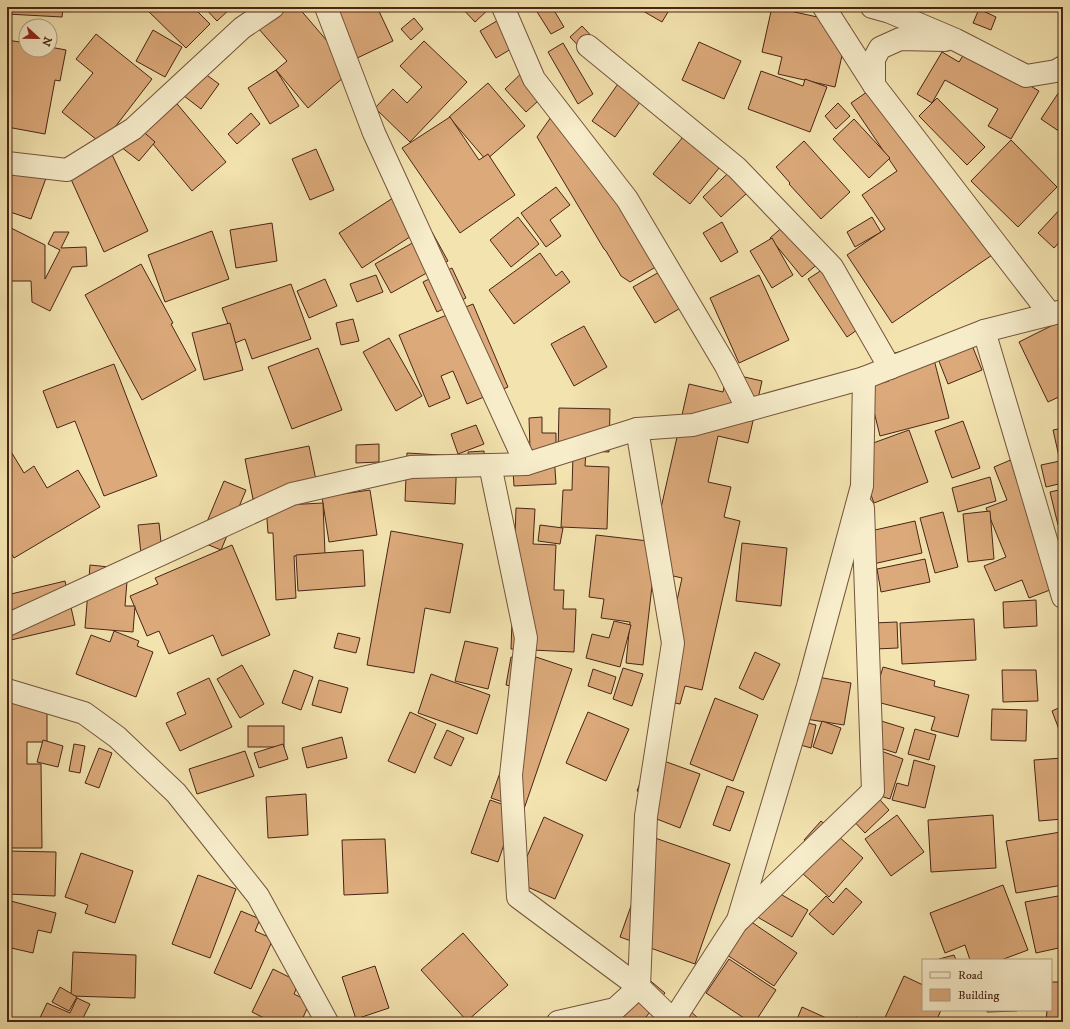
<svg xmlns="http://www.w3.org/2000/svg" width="1070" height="1029" viewBox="0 0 1070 1029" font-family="'IM FELL DW Pica',serif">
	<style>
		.building { fill: #dba97a; stroke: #492516 }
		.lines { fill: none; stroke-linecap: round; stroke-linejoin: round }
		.minor-casing { stroke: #74543c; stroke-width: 24 }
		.minor { stroke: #f7edcb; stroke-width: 22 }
	</style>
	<rect width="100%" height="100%" fill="#f3e3af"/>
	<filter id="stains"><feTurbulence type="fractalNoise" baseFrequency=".005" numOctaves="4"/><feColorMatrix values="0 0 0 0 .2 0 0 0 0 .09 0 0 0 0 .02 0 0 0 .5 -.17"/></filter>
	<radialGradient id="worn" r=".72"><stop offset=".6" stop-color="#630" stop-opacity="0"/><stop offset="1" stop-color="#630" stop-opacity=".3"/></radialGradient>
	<g class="building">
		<polygon points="7,7 63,7 62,17 7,14"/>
		<polygon points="144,7 193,7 210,24 186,48"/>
		<polygon points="204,7 232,7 217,21"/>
		<polygon points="264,7 298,7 352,70 308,108 276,70 287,61 250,19"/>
		<polygon points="328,7 377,7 393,41 353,60"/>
		<polygon points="461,7 491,7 475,22"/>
		<polygon points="534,7 552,7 564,27 551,34"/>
		<polygon points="645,7 671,7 662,22 643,11"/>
		<polygon points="772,7 849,24 835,87 778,74 782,57 762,52"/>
		<polygon points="979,9 996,17 991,30 973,23"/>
		<polygon points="505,16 521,43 496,58 480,31"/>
		<polygon points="414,18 423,29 411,40 401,29"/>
		<polygon points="582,26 601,46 589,57 570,37"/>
		<polygon points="153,30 182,47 165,77 136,61"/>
		<polygon points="96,34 152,79 102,144 62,112 93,73 76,59"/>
		<polygon points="7,40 26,43 26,50 50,50 50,47 66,50 60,81 55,80 45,134 7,127"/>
		<polygon points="424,41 467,82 410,142 375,108 393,89 407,103 422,87 400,66"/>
		<polygon points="699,42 741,61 724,99 682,80"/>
		<polygon points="563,43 593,94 578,104 548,52"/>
		<polygon points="969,46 1012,75 1039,91 1011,139 988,126 998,109 945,80 932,103 917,94 942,52 959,62"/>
		<polygon points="193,65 219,84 201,109 175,89"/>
		<polygon points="528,67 550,90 526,112 505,89"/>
		<polygon points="276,70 299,106 270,124 248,88"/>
		<polygon points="627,71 650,88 615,137 592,121"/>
		<polygon points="761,71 803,86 805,79 827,87 810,132 748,109"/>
		<polygon points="883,81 998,251 892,323 847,255 885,229 862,195 897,171 851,103"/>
		<polygon points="488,83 525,126 486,160 449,117"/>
		<polygon points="1063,86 1063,134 1041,119"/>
		<polygon points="167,92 226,162 192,191 133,120"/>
		<polygon points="937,98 985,147 967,165 919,116"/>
		<polygon points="838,103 850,116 836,129 825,116"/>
		<polygon points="556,110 666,261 630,282 621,276 606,251 604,249 537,137"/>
		<polygon points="251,113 260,124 237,144 228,134"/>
		<polygon points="450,117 479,160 488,154 515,195 460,233 402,148"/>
		<polygon points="854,119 890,158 869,178 833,139"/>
		<polygon points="695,122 732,152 690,204 653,174"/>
		<polygon points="138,127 155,142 139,161 121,147"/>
		<polygon points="1011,140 1057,187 1018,227 971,181"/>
		<polygon points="804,141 850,192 821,219 789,184 790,183 776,167"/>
		<polygon points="108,146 148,231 104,252 65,166"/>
		<polygon points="316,149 334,190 310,200 292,159"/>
		<polygon points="7,155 49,170 31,219 7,211"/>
		<polygon points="741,161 759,182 721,217 703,197"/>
		<polygon points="556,187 570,205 550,220 561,236 546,247 521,213"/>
		<polygon points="396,196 419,231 362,268 339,233"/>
		<polygon points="1063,206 1063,238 1054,248 1038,233"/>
		<polygon points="518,217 539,244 511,267 490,240"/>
		<polygon points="872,217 881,232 855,247 847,232"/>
		<polygon points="793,218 825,258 802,277 770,238"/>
		<polygon points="722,222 738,252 721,262 703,233"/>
		<polygon points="272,223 277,261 236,268 230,230"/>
		<polygon points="7,226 45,245 45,279 60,250 48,244 54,232 69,232 61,248 86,247 87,266 72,267 50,311 32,302 31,281 7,281"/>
		<polygon points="212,231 229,279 165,302 148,255"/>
		<polygon points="432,232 448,261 391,293 375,264"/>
		<polygon points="772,238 793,275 772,288 750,251"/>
		<polygon points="540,253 556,276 562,271 570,282 514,324 489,290"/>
		<polygon points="141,264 173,323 171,324 196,370 142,400 85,295"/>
		<polygon points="828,266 867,323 847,337 808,279"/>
		<polygon points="668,267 689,303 655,323 633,287"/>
		<polygon points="452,268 466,298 437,312 423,282"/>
		<polygon points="376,275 383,292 357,302 350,284"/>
		<polygon points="759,275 789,340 739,363 710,298"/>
		<polygon points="325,279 337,306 309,318 297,291"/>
		<polygon points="291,284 311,339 252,359 245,339 235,343 222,308"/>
		<polygon points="473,304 508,387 467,404 453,371 441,376 450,398 429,407 399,335"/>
		<polygon points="353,319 359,341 341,345 336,323"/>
		<polygon points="1061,321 1063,326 1063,395 1048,402 1019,342"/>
		<polygon points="230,323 243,370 204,380 192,333"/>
		<polygon points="584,326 607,367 574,386 551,344"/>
		<polygon points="965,328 982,370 948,384 931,341"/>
		<polygon points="389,338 422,396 396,411 363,352"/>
		<polygon points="930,344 949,418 880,436 868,387 889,381 883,356"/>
		<polygon points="318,348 342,410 292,429 268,367"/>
		<polygon points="114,364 157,476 104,496 75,421 57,428 43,391"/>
		<polygon points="727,373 762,381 748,443 718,436 708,482 731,487 724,517 740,521 702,690 685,686 680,704 655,699 682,578 647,570 689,384 723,392"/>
		<polygon points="559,408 610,409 609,452 586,451 585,466 609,467 607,529 561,527 563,490 572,490 573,454 558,454"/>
		<polygon points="542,417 542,433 556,433 556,450 530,450 529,418"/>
		<polygon points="963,421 980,468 952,478 935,431"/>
		<polygon points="476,425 484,444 458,454 451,434"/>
		<polygon points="1063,428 1063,483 1046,487 1041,465 1060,461 1053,430"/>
		<polygon points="909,430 928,482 874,503 854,450"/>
		<polygon points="379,444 379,462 356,463 356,445"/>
		<polygon points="7,445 24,473 34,466 47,488 78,470 100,507 14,558 7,547"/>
		<polygon points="309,446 317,485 253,499 245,459"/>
		<polygon points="484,451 485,468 469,469 468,452"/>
		<polygon points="407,453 457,456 455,504 405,501"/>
		<polygon points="554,454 556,484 514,486 512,456"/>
		<polygon points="1013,459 1063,585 1029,598 1022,580 995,591 984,566 1006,557 986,508 1007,500 994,467"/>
		<polygon points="990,477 996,501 958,512 952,488"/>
		<polygon points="224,481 246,490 221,550 199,541"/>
		<polygon points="1063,489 1063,523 1058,525 1050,492"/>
		<polygon points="370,490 377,535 329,542 322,497"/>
		<polygon points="323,503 325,554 294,556 296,598 276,600 273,533 268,533 266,506"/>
		<polygon points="516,508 535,509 533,544 556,545 554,590 564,590 563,609 576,609 574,652 511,649"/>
		<polygon points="990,511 994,559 968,562 963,514"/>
		<polygon points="943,512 958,567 935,573 920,518"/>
		<polygon points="915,521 922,553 873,564 866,532"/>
		<polygon points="159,523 162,552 141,554 138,525"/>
		<polygon points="540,525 563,528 560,544 538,541"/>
		<polygon points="391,531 463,544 450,613 425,608 414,673 367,665"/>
		<polygon points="596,535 657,542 643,665 626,663 630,622 601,618 604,599 589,597"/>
		<polygon points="742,543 787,548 781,606 736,601"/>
		<polygon points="232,545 270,635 222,656 213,635 169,654 159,631 147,636 130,596 158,584 155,578"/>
		<polygon points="363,550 365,586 298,591 296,555"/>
		<polygon points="7,551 12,562 7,564"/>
		<polygon points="925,559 930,582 881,592 877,569"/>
		<polygon points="90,565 128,569 125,606 135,606 133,632 85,628"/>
		<polygon points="65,581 75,625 11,640 7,623 7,595"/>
		<polygon points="1036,600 1037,626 1004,628 1003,602"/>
		<polygon points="974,619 976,660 902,664 900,623"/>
		<polygon points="614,621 631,625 620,667 586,658 592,634 609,638"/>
		<polygon points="897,622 898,648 875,649 874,623"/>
		<polygon points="114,631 139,641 137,646 153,652 136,697 76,674 91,635 110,642"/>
		<polygon points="338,633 360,638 356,653 334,648"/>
		<polygon points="465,641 498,648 488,689 455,681"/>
		<polygon points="755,652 780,664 763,700 739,688"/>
		<polygon points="511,657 522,659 516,687 506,685"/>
		<polygon points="536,657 572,669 524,809 491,798 518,722 513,721"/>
		<polygon points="242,665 264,704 240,718 217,679"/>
		<polygon points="883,667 935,681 934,686 969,695 958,737 931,730 935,717 873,701"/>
		<polygon points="623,668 643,674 632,706 613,699"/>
		<polygon points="593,669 616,677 611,694 588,686"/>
		<polygon points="294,670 313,677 301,710 282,703"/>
		<polygon points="1002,670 1036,670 1038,701 1003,702"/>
		<polygon points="431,674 490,695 477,734 418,713"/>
		<polygon points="801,674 851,683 844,725 793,717"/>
		<polygon points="209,678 232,727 180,751 166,723 186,714 177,693"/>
		<polygon points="319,680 348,688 341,713 312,705"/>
		<polygon points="47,691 47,742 27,742 27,764 41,764 42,848 7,848 7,692"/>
		<polygon points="715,698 758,715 733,781 690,764"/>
		<polygon points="1063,706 1063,740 1052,711"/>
		<polygon points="992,709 1027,710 1026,741 991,740"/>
		<polygon points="410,712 436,724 415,773 388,761"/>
		<polygon points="588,712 629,729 606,781 566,763"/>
		<polygon points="796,720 816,725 811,748 790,742"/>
		<polygon points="878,720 904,728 896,753 870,745"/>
		<polygon points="822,721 841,728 832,754 813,747"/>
		<rect x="248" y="726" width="36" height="21"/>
		<polygon points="915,729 936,735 929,760 908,754"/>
		<polygon points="447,730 464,738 451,766 434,758"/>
		<polygon points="342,737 347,758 307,768 302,748"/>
		<polygon points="43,740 63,746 58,767 37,762"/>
		<polygon points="74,744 85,746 80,773 69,771"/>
		<polygon points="283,744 288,759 259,768 254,753"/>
		<polygon points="99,748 112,753 99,788 85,783"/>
		<polygon points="245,751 254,776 197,794 189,769"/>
		<polygon points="881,751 903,759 890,799 868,792"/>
		<polygon points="650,756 700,774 680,828 649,816 656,798 637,791"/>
		<polygon points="1063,758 1063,819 1039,821 1034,760"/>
		<polygon points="914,760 935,766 925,808 892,800 897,783 908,786"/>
		<polygon points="727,786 744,792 730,831 713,825"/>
		<polygon points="873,792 889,810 865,833 848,815"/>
		<polygon points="306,794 308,835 268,838 266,797"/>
		<polygon points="490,800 516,809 498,862 471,853"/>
		<polygon points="897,815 924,852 891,876 865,839"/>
		<polygon points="993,815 996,868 931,872 928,820"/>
		<polygon points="544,817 583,835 555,899 516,882"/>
		<polygon points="821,821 863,858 829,897 802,873 787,890 776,880 807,843 804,840"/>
		<polygon points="1061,832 1063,844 1063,885 1016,893 1006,841"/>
		<polygon points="655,838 730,864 695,964 620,937"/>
		<polygon points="385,839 388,893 344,895 342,840"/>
		<polygon points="7,851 56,852 55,896 7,894"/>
		<polygon points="81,853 133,871 115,923 85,913 88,905 65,897"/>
		<polygon points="198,875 236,889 210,958 172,944"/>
		<polygon points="1003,885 1028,950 1001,960 970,960 965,945 945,953 930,913"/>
		<polygon points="770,888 808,910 792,937 754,915"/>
		<polygon points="846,888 862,902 833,935 809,914 826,896 833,903"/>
		<polygon points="1058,896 1063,918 1063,947 1036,953 1025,902"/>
		<polygon points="7,900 56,913 51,933 38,930 33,953 7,947"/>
		<polygon points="241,911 260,919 255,931 273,939 251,989 214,973"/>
		<polygon points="747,919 797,953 774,986 724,953"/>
		<polygon points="463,933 508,985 467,1021 421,970"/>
		<polygon points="73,952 136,955 135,998 71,996"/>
		<polygon points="954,955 956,960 939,960 939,959"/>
		<polygon points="729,959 776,990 755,1022 750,1022 706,993"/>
		<polygon points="375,966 389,1008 356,1019 342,977"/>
		<polygon points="273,969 299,982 294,994 310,1002 301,1022 272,1022 252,1012"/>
		<polygon points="904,976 923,985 923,1010 941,1010 936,1022 883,1022"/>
		<polygon points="647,978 665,993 642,1022 627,1022 617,1014"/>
		<polygon points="1051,982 1063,982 1063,1022 1046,1022 1047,1010 1051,1010"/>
		<polygon points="60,987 77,997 69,1011 52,1002"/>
		<polygon points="77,998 90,1004 81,1022 38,1022 47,1003 70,1013"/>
		<polygon points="681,1002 702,1022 662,1022"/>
		<polygon points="802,1007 835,1022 796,1022"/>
		<polygon points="987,1010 1017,1010 1017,1011 987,1012"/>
		<polygon points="856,1017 868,1022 854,1022"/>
	</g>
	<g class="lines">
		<g class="minor-casing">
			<g id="minor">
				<polyline points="326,7 374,133 526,464"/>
				<polyline points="503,7 534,79 627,199 726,366 748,410"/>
				<polyline points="824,7 874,85 1050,314"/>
				<polyline points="872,7 890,12 956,40 1026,76 1056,71 1063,67"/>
				<polyline points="588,46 737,168 832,267 890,368"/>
				<polyline points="874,85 874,59 880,48 900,39 945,40"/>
				<polyline points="7,163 67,170 133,129 242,28 273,7"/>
				<polyline points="984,331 1063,597"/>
				<polyline points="490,465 526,638 511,775 518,897 639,987 675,1022"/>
				<polyline points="7,625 292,494 411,467 526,464 637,429 693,425 864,378 984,331 1063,311"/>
				<polyline points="7,690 84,713 117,737 176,793 258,896 327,1022"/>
				<polyline points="739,920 873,791 863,508"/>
				<polyline points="673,1021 738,920 808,686 862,486 864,378"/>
				<polyline points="558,1022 615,1009 639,987 646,816 673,643 637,429"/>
			</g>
		</g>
		<use href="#minor" class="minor"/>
	</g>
	<rect width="1070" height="1029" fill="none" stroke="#f3e3af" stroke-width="24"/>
	<rect x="8" y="8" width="1054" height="1013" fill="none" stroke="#492516" stroke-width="2"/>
	<rect x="12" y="12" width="1046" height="1005" fill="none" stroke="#492516"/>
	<rect x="922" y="959" width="130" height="52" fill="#f7edcb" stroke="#b19d83"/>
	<rect x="930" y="972" width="20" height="6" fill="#f7edcb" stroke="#b19d83"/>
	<text x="958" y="979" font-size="12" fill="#492516">Road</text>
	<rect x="930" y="989" width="20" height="12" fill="#dba97a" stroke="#b19d83"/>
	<text x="958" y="999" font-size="12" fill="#492516">Building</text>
	<g transform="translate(38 38) rotate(112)"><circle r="19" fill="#f7edcb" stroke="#b19d83"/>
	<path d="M0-3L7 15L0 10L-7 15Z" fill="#8f2418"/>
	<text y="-6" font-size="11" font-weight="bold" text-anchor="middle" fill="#492516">N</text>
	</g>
	<rect width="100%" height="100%" filter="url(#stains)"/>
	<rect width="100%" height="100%" fill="url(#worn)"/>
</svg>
